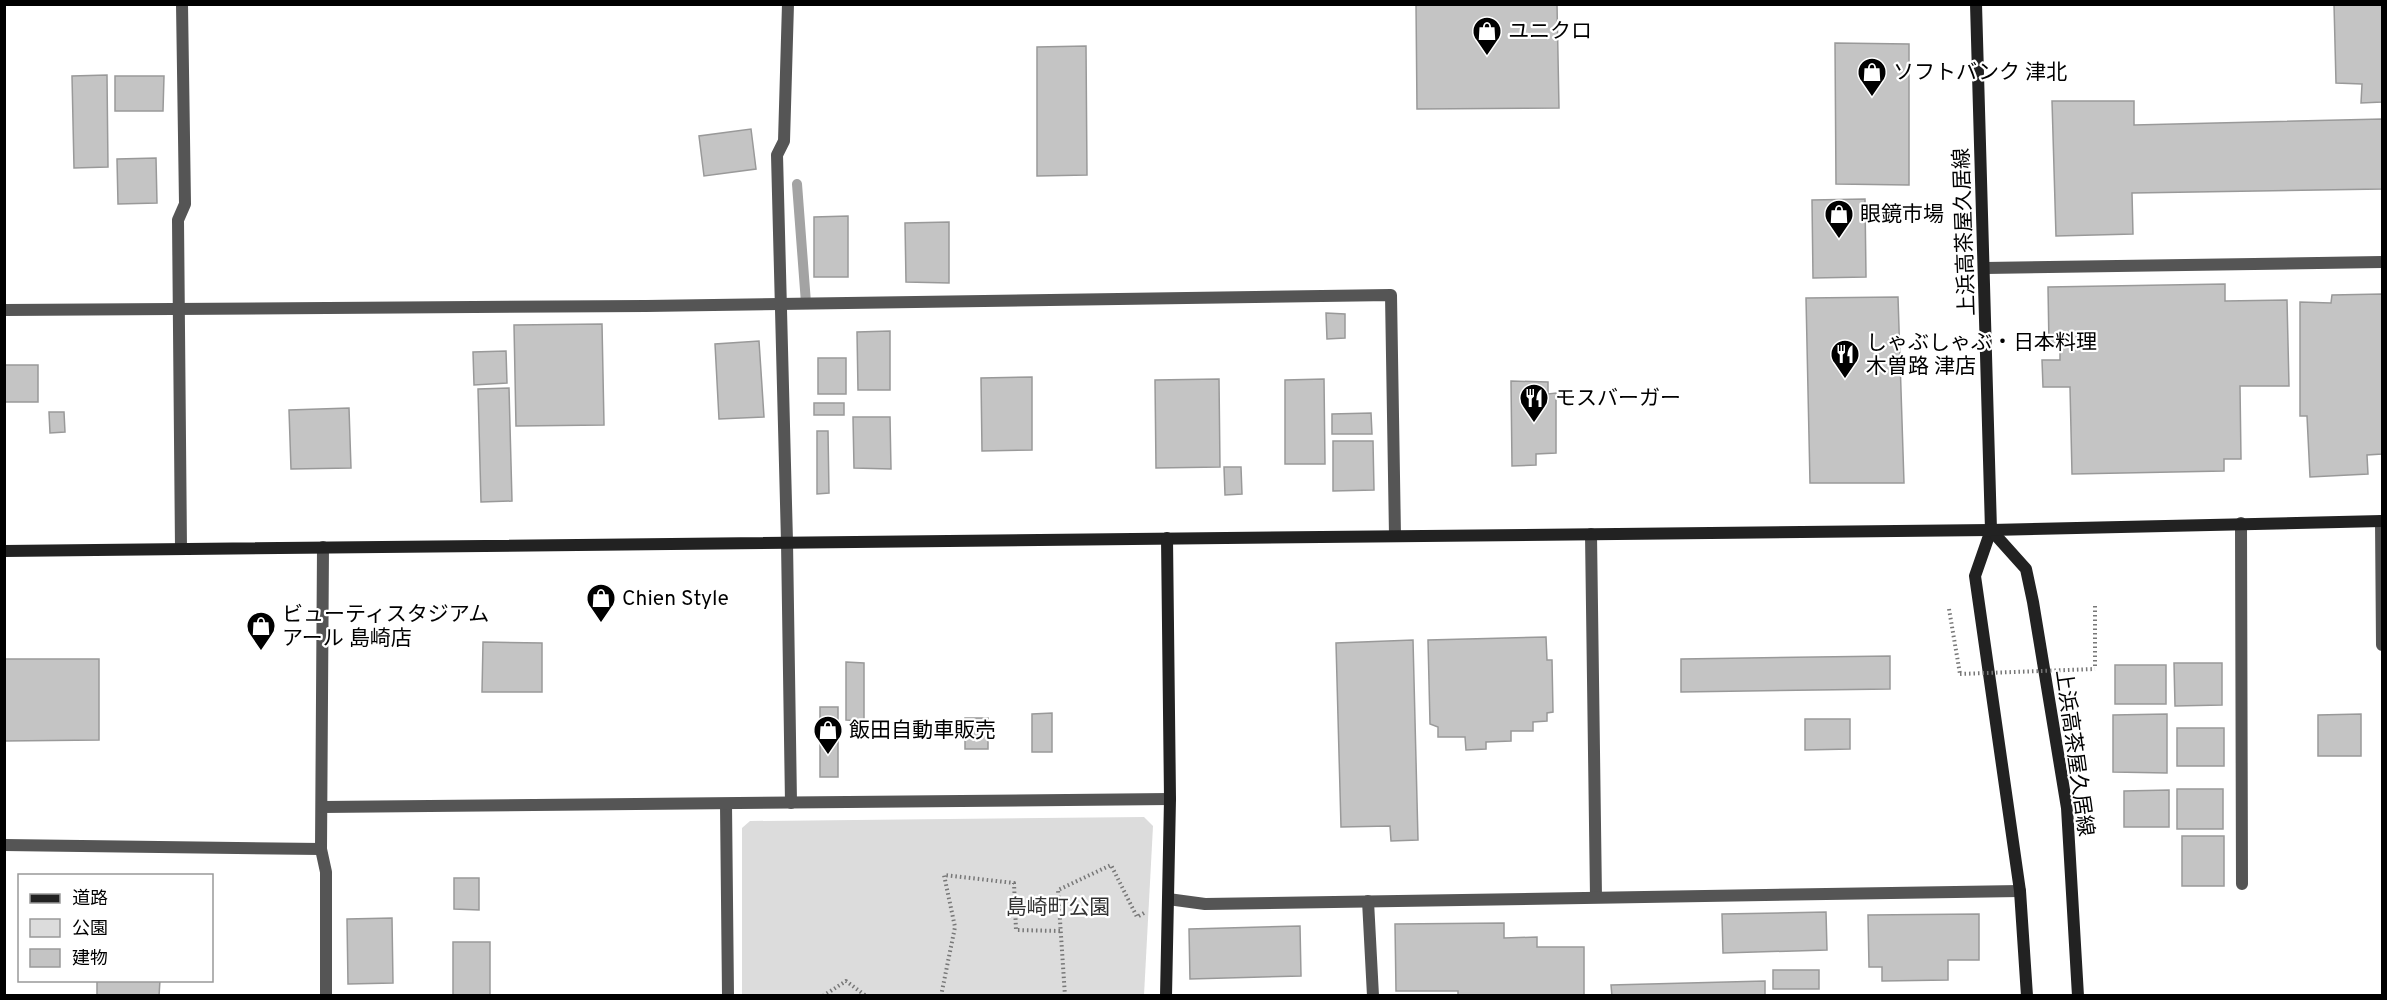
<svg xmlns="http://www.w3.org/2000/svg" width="2387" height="1000" viewBox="0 0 2387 1000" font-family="Overpass,'Noto Sans JP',sans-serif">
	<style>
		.green { fill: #dcdcdc }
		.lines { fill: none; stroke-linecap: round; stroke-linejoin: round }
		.stream { stroke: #a3a3a3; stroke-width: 10 }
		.building { fill: #c4c4c4; stroke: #999; stroke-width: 1.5 }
		.path { stroke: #777; stroke-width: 4; stroke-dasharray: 1.5 3; stroke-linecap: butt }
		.lane { stroke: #555; stroke-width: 12 }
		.street { stroke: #555; stroke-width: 12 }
		.secondary { stroke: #222; stroke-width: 12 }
		.path-bridge { stroke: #777; stroke-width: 4; stroke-dasharray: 1.5 3; stroke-linecap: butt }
		.labels { text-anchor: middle; stroke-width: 4.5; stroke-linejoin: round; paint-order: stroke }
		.poi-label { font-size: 21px; fill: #000; stroke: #fff; text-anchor: start }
		.street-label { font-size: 21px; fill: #000; stroke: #fff }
		.park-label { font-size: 21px; fill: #333; stroke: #fff }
	</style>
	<rect width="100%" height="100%" fill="#fff"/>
	<polygon class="green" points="1144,817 1153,826 1144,995 742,995 742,828 750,821"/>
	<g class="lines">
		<polyline class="stream" points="797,184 806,303"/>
	</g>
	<g class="building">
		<polygon points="1416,4 1557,4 1559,108 1417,109"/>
		<polygon points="2334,4 2382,4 2382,102 2361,103 2362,84 2336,83"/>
		<polygon points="1835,43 1909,44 1909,185 1836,184"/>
		<polygon points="1086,46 1087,175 1037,176 1037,47"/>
		<polygon points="107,75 108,167 74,168 72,76"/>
		<polygon points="115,76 164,76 163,111 115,111"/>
		<polygon points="2052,101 2134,101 2134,125 2382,119 2382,189 2132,193 2133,234 2056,236"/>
		<polygon points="751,129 756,169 704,176 699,136"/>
		<polygon points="156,158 157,203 118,204 117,159"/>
		<polygon points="1865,199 1866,277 1813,278 1812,200"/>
		<polygon points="848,216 848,277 814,277 814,217"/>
		<polygon points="949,222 949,283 906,282 905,223"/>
		<polygon points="2225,284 2225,301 2287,300 2289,386 2240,386 2241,459 2224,459 2224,471 2072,474 2070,387 2043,387 2042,360 2060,360 2060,346 2049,346 2048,287"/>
		<polygon points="2382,294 2382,454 2367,455 2368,474 2310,477 2307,416 2300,416 2300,302 2331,303 2332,295"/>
		<polygon points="1898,297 1904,483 1810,483 1806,298"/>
		<polygon points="1326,313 1345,314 1345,338 1327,339"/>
		<polygon points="602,324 604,425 516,426 514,325"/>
		<polygon points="890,331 890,390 858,390 857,332"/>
		<polygon points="759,341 764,417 719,419 715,344"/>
		<polygon points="506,351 507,383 474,385 473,352"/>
		<rect x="818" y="358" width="28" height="36"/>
		<rect x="4" y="365" width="34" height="37"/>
		<polygon points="1032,377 1032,450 982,451 981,378"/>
		<polygon points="1219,379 1220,467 1156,468 1155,380"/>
		<polygon points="1324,379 1325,464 1285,464 1285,380"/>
		<polygon points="1511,381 1548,382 1548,394 1556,393 1556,453 1536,454 1536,465 1512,466"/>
		<polygon points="509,388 512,501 481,502 478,389"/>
		<rect x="814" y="403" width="30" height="12"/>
		<polygon points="349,408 351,468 291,469 289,410"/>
		<polygon points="49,412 64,412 65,432 50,433"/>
		<polygon points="1371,413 1372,434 1332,434 1332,414"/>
		<polygon points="853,417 890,417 891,469 854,468"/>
		<polygon points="817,431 828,431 829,493 817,494"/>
		<polygon points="1333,441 1373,441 1374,490 1333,491"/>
		<polygon points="1224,467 1241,467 1242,494 1225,495"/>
		<polygon points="1546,637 1547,660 1552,660 1553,712 1547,713 1547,721 1533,722 1533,731 1511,731 1511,741 1486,742 1486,749 1466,750 1465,737 1438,737 1438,727 1430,724 1428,640"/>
		<polygon points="1413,640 1418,840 1391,841 1390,826 1341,827 1336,643"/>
		<polygon points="483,642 542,643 542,692 482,692"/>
		<polygon points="1890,656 1890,689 1681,692 1681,659"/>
		<polygon points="4,659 99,659 99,740 4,741"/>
		<polygon points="846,662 864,663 864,721 846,720"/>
		<polygon points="2174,663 2222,663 2222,705 2175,706"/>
		<rect x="2115" y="665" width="51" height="39"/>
		<rect x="820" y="707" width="18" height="70"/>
		<polygon points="1052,713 1052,752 1032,752 1032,714"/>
		<polygon points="2167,714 2167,773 2113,772 2113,715"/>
		<polygon points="2361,714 2361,756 2318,756 2318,715"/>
		<rect x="965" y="718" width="23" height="31"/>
		<polygon points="1805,719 1850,719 1850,749 1805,750"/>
		<rect x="2177" y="728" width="47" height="38"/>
		<rect x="2177" y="789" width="46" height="40"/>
		<polygon points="2169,790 2169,827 2124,827 2124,791"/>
		<rect x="2182" y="836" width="42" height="50"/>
		<polygon points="454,878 479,878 479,910 454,909"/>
		<polygon points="1826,912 1827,950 1723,953 1722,914"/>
		<polygon points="1979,914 1979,960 1948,960 1948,980 1882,981 1882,967 1869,967 1868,915"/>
		<polygon points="392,918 393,983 348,984 347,919"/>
		<polygon points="1504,923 1504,938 1537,937 1537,947 1584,947 1584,996 1458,996 1458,991 1396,991 1395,924"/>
		<polygon points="1300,926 1301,976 1190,979 1189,929"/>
		<rect x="453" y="942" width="37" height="53"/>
		<rect x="1773" y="970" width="46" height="19"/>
		<polygon points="97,980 160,980 159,996 97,996"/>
		<polygon points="1765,981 1765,996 1612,996 1611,985"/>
	</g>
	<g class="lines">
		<g class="path">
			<polyline points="2095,606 2095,669"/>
			<polyline points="1949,609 1960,674"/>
			<polyline points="823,996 846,981 866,996"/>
			<polyline points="941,996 955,927 944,875 1014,883 1016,930 1061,931"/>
			<polyline points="1065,996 1058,890 1111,865 1137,917 1144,913"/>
		</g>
		<polyline class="lane" points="2381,521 2382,645"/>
		<g class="street">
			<polyline points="788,4 784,141 777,155 787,542 791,803"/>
			<polyline points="1985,268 2382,262"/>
			<polyline points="4,310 646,306 1391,295 1395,536"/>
			<polyline points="2241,523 2242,884"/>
			<polyline points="1591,534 1596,897"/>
			<polyline points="323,547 321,849 326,872 326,996"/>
			<polyline points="181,549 178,220 185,204 182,4"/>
			<polyline points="726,804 728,996"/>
			<polyline points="322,807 1170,799"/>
			<polyline points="4,845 321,849"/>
			<polyline points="1168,899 1205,904 2020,891"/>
			<polyline points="1368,901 1373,996"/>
		</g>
		<g class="secondary">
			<polyline points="1976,4 1991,530 1975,576 2020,891 2027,996"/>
			<polyline points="1991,530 2026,569 2033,602 2067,808 2078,996"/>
			<polyline points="4,551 1991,530 2382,521"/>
			<polyline points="1166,996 1170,799 1167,538"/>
		</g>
		<polyline class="path-bridge" points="1960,674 2095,669"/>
	</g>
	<defs>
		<g id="shop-pin" transform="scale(1.5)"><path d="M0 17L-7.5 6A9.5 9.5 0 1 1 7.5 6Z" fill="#000" stroke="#fff"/><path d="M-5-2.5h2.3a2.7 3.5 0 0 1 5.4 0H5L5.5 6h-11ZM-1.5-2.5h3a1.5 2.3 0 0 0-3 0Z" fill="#fff"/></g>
		<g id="restaurant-pin" transform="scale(1.5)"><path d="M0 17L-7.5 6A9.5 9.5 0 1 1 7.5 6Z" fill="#000" stroke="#fff"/><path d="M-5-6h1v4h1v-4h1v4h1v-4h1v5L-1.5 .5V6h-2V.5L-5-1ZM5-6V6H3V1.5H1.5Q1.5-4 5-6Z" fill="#fff"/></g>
	</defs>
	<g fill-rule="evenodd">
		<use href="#shop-pin" x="1487" y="31"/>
		<use href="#shop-pin" x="1872" y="72"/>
		<use href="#shop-pin" x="1839" y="214"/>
		<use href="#restaurant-pin" x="1845" y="354"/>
		<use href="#restaurant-pin" x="1534" y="398"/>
		<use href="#shop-pin" x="601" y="598"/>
		<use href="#shop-pin" x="261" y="626"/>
		<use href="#shop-pin" x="828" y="730"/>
	</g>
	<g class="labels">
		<g class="poi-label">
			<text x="1508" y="38">ユニクロ</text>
			<text x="1893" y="79">ソフトバンク 津北</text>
			<text x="1860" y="221">眼鏡市場</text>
			<text x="1866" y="349">しゃぶしゃぶ・日本料理<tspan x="1866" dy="24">木曽路 津店</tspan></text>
			<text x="1555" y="405">モスバーガー</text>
			<text x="622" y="605">Chien Style</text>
			<text x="282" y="621">ビューティスタジアム<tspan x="282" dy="24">アール 島崎店</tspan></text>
			<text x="849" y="737">飯田自動車販売</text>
		</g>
		<g class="street-label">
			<text transform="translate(1964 232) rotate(-92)" y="7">上浜高茶屋久居線</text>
			<text transform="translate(2075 753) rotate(82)" y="7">上浜高茶屋久居線</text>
		</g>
		<g class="park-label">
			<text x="1058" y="914">島崎町公園</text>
		</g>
	</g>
	<rect width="2387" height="1000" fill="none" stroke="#000000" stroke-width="12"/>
	<rect x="18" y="874" width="195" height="108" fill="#ffffff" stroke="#999999" stroke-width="1.5"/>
	<rect x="30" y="894" width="30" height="9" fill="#222222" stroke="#999999" stroke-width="1.5"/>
	<text x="72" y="904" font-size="18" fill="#000000">道路</text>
	<rect x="30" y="919" width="30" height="18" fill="#dcdcdc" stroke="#999999" stroke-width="1.5"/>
	<text x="72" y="934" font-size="18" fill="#000000">公園</text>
	<rect x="30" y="949" width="30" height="18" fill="#c4c4c4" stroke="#999999" stroke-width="1.5"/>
	<text x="72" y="964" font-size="18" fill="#000000">建物</text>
</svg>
